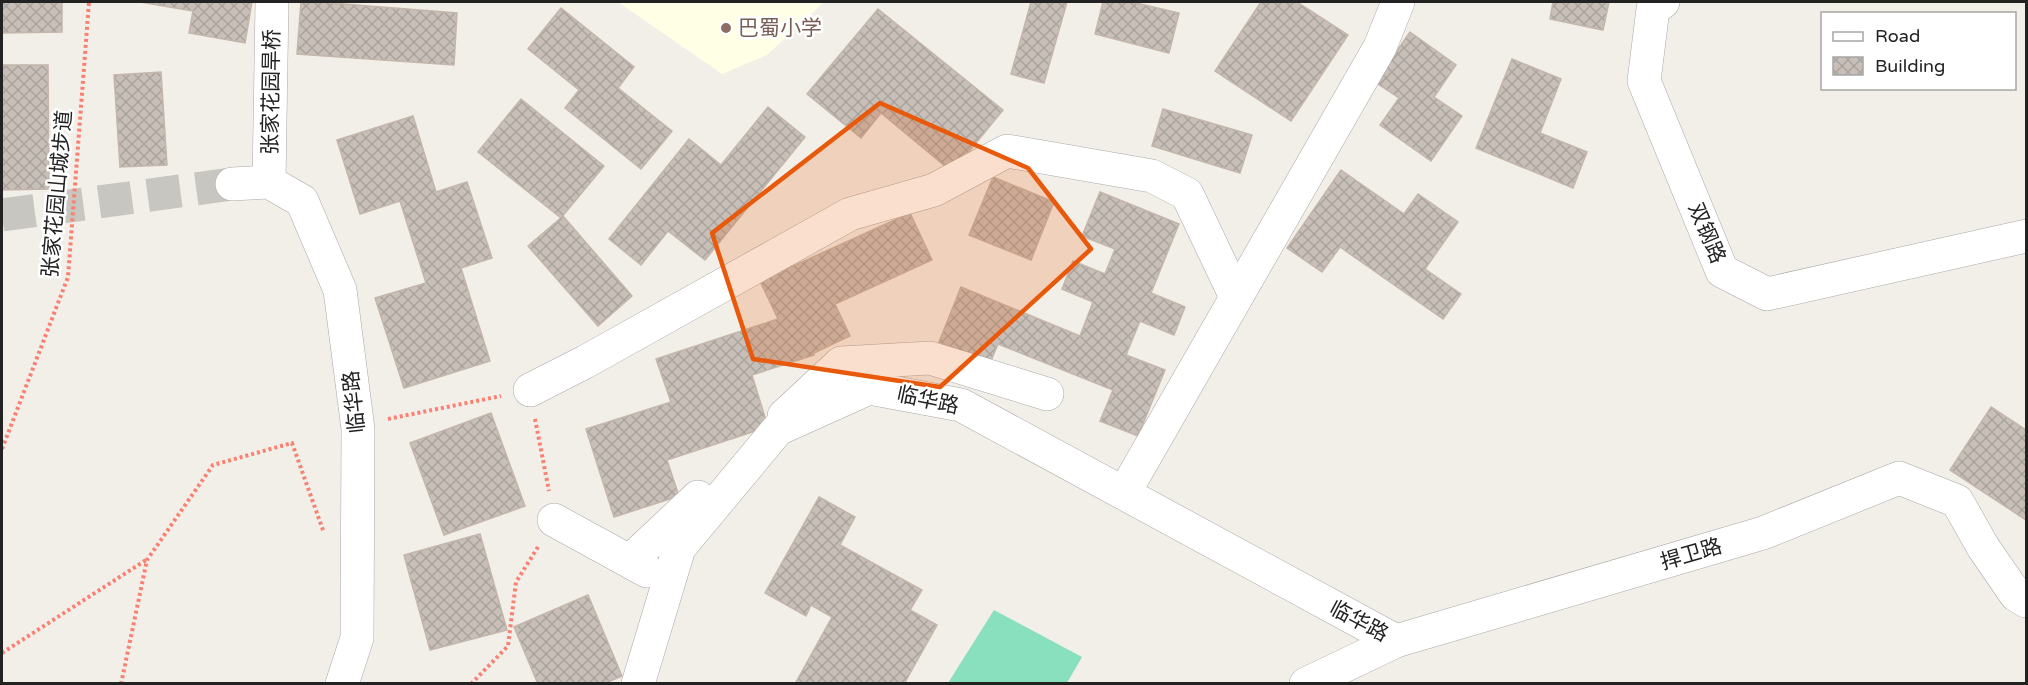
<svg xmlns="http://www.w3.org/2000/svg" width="2028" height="685" viewBox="0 0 2028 685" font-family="'Varela Round','Noto Sans SC',sans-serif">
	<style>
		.education { fill: #ffffe5 }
		.pitch { fill: #88e0be }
		.building { fill: url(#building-cross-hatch); stroke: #c4b6ab; stroke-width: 1.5 }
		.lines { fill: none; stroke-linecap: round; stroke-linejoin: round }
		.minor-tunnel { stroke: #c8c6c1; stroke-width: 33; stroke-dasharray: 33 16; stroke-linecap: butt }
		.minor-casing { stroke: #a9a9a9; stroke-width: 34 }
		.path { stroke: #fa8072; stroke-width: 4; stroke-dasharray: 3 3; stroke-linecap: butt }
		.minor { stroke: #fff; stroke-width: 33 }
		.marked { fill: #e8590c; fill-opacity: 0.2; stroke: #e8590c; stroke-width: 4.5; stroke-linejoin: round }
		.education-dot { fill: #8d6e63; stroke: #fff; stroke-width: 2 }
		.labels { text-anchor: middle; stroke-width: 5; stroke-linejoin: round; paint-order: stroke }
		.education-label { font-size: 21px; fill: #785e54; stroke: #fff; text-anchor: start }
		.street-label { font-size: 21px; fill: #222; stroke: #fff }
	</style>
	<defs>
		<pattern id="building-cross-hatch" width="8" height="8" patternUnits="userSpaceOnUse" patternTransform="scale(1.5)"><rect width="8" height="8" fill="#c7bfb8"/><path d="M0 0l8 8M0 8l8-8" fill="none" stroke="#aba49e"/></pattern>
	</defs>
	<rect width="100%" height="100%" fill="#f2efe9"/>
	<polygon class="education" points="618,2 824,2 767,55 722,74"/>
	<polygon class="pitch" points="994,610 1082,657 1067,683 948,683"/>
	<g class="building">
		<polygon points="2,2 62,2 62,32 2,33"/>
		<polygon points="140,2 252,2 245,43 189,33 193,11"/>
		<polygon points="301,2 331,2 331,3 457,13 454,65 297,54"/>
		<polygon points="1031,2 1067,2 1044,83 1011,74"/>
		<polygon points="1103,2 1132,2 1179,13 1169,53 1095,34"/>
		<polygon points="1261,2 1297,2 1348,35 1291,121 1215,71"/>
		<polygon points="1553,2 1609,2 1603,30 1550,19"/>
		<polygon points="561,8 634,67 618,88 672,131 641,169 565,108 579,90 528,49"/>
		<polygon points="878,9 1003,110 952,172 881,113 861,138 807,94"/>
		<polygon points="1410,32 1456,65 1434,97 1462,116 1431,161 1380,125 1399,98 1375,82"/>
		<polygon points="1512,59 1561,79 1540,133 1587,152 1573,188 1476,148"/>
		<polygon points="2,65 48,65 49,189 2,190"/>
		<polygon points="161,72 167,165 120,167 114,75"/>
		<polygon points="521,99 604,166 561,218 478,152"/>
		<polygon points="768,107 805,137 705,260 668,231 641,265 609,239 689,139 721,165"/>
		<polygon points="1163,109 1252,135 1240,173 1152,146"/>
		<polygon points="413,116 436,192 467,182 492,258 461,268 490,361 404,388 375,298 426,283 400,201 360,214 337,140"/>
		<polygon points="1341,170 1404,214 1418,194 1458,222 1425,269 1461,294 1443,319 1340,247 1322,272 1287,248"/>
		<polygon points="993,177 1054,202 1031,260 969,235"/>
		<polygon points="1100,192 1179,224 1151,293 1185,307 1174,335 1140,321 1126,355 1165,370 1138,436 1100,421 1113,390 998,344 990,363 939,342 961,287 1080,336 1093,302 1062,289 1073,261 1105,274 1115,249 1082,236"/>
		<polygon points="910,213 932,260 835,304 850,336 814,353 814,355 752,375 768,427 667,460 679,496 614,517 586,429 671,402 656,359 778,319 760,281"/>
		<polygon points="563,216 632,296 598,326 528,246"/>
		<polygon points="1991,407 2026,430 2026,520 1950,470"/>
		<polygon points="491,413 525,506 444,535 410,443"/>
		<polygon points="819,497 855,517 840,545 922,590 910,610 937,625 904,684 795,684 832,617 811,605 806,616 765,593"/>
		<polygon points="480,534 507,630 430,650 404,555"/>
		<polygon points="588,595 622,676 603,684 538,684 514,627"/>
	</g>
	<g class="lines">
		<polyline class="minor-tunnel" points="2,215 232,184"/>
		<g class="minor-casing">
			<g id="minor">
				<polyline points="1663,2 1653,9 1644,81 1722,271 1767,294 2026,236"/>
				<polyline points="269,182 272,2"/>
				<polyline points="232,184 269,182 302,201 340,290 358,429 357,638 342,684"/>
				<polyline points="530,390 585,362 850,214 934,190 1007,151 1152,176 1187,194 1236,297"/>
				<polyline points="784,416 841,363 930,358 1047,394"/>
				<polyline points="1124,493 1380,47 1398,2"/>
				<polyline points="554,520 647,571"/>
				<polyline points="630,561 698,497"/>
				<polyline points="638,684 679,548 778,429 869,388 961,405 1396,641"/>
				<polyline points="1306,684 1396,641 1763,533 1899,478 1957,501 1983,547 2016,595 2026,601"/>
			</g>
		</g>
		<g class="path">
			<polyline points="388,419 501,396"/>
			<polyline points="535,419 549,491"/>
			<polyline points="2,449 68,277 89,2"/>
			<polyline points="2,653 146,560"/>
			<polyline points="121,684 147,560 213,465 292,443 324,533"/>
			<polyline points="471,684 508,646 516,582 538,547"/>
		</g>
		<use href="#minor" class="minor"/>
	</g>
	<path class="marked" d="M880 103 1028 168 1091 249 940 387 753 359 712 233Z"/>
	<circle class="education-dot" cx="726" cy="28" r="6"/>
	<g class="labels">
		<g class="education-label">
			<text x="738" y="35">巴蜀小学</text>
		</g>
		<g class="street-label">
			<text transform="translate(271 92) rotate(-89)" y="7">张家花园旱桥</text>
			<text transform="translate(57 194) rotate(-85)" y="7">张家花园山城步道</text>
			<text transform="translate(1707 233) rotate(67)" y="7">双钢路</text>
			<text transform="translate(928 400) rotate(12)" y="7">临华路</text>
			<text transform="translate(354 402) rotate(-96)" y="7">临华路</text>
			<text transform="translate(1691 554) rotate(-16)" y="7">捍卫路</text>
			<text transform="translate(1359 621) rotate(28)" y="7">临华路</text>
		</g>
	</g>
	<rect width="2028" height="685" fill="none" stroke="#222222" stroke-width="6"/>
	<rect x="1821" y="12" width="195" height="78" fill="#ffffff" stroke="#a7a7a7" stroke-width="1.5"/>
	<rect x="1833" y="32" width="30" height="9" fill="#ffffff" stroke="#a7a7a7" stroke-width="1.5"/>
	<text x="1875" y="42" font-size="18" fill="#222222">Road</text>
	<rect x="1833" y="57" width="30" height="18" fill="url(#building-cross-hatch)" stroke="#a7a7a7" stroke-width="1.5"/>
	<text x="1875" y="72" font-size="18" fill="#222222">Building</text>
</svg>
